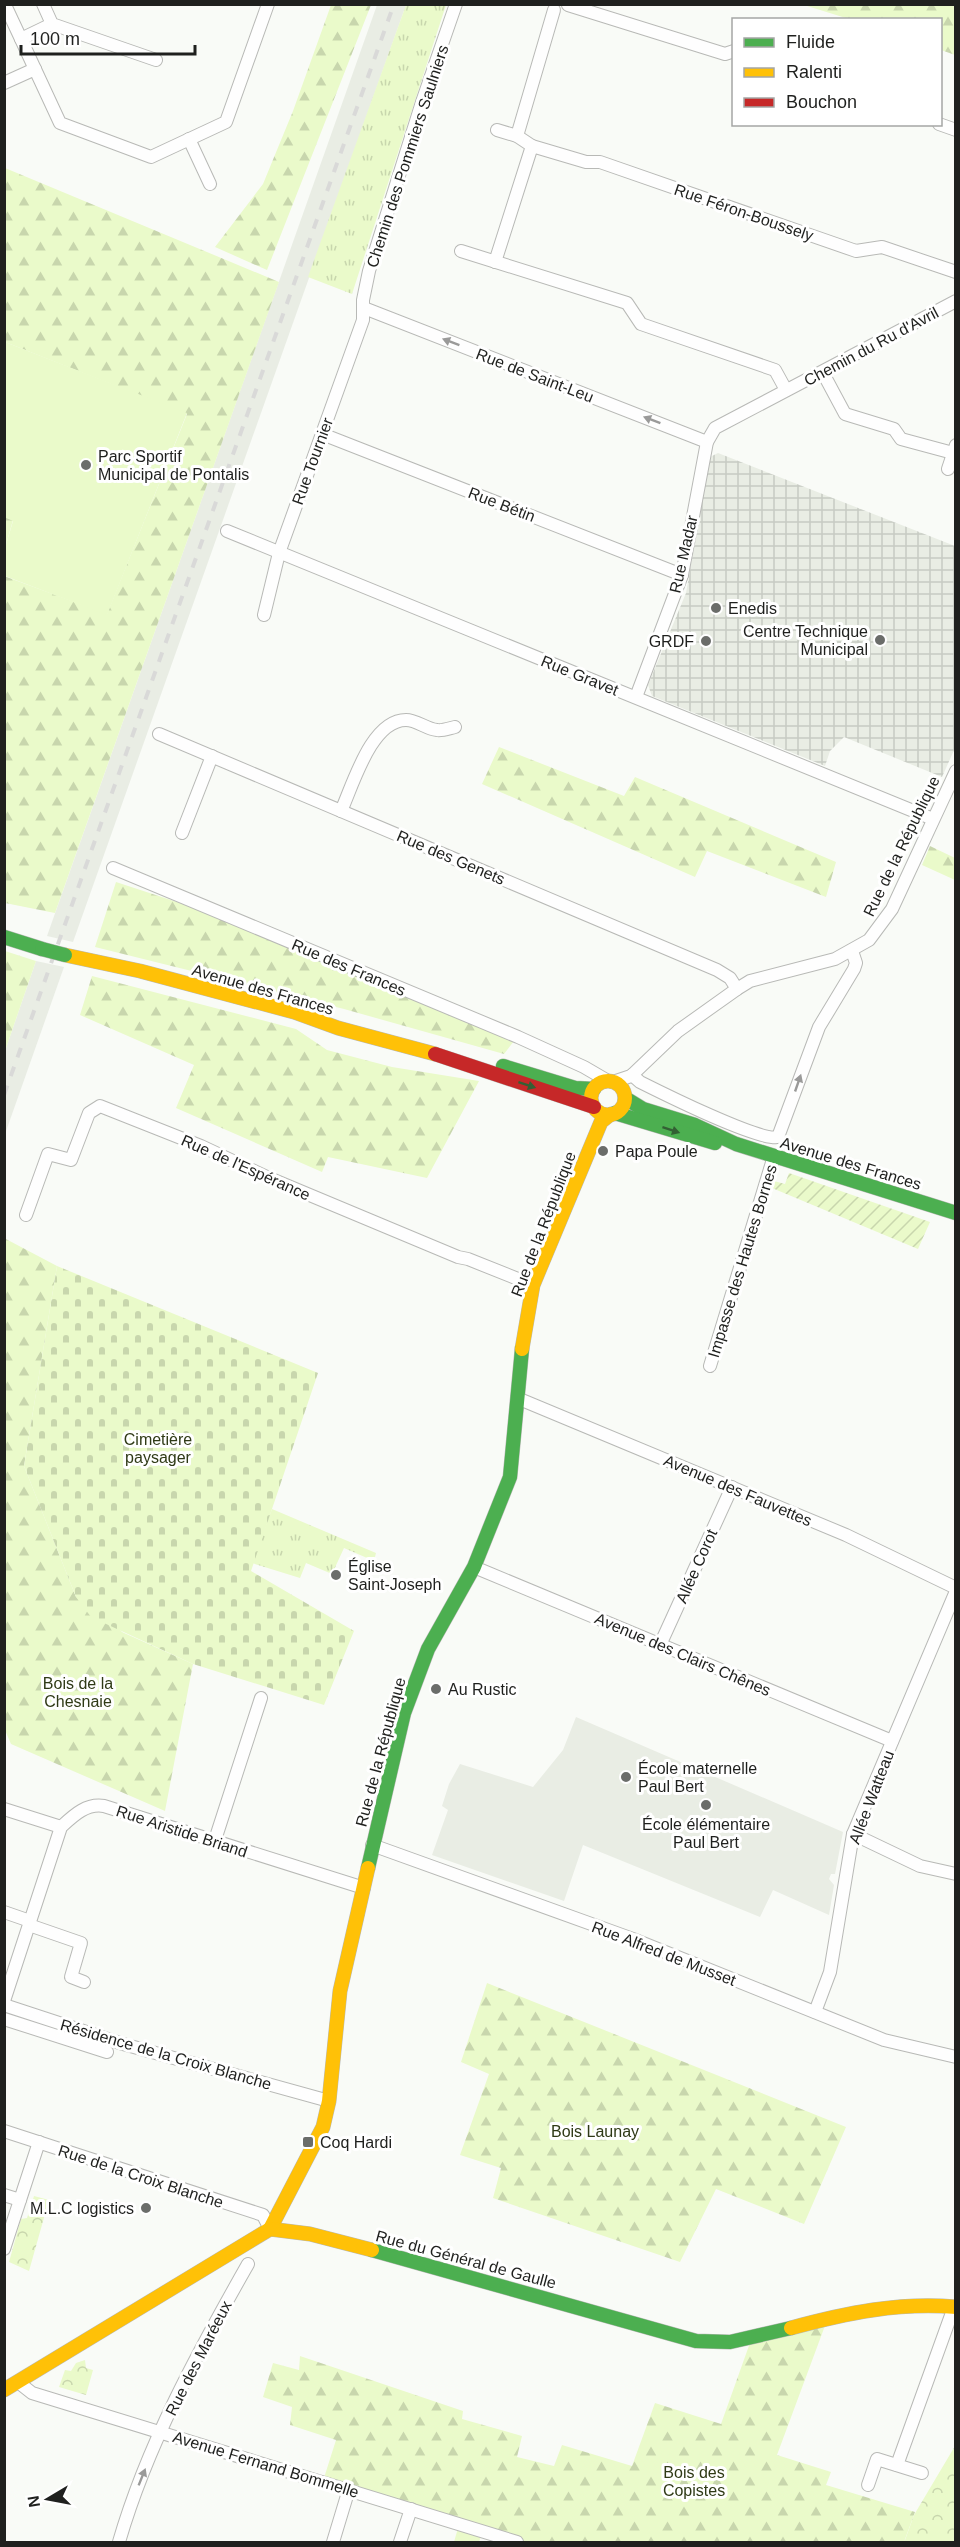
<svg xmlns="http://www.w3.org/2000/svg" width="960" height="2547" viewBox="0 0 960 2547" font-family="Arial,sans-serif">
	<style>
		.built { fill: #e9ede4 }
		.industrial { fill: url(#industrial-grid) }
		.grass { fill: url(#grass-tufts) }
		.forest { fill: url(#forest-firs) }
		.cemetery { fill: url(#cemetery-stones) }
		.park { fill: url(#park-crowns) }
		.garden { fill: url(#garden-furrows) }
		.pitch { fill: #eafaca }
		.lines { fill: none; stroke-linecap: round; stroke-linejoin: round }
		.street-casing { stroke: #b8b9b6; stroke-width: 14 }
		.fast-casing { stroke: #b8b9b6; stroke-width: 15 }
		.slow-casing { stroke: #b8b9b6; stroke-width: 15 }
		.jam-casing { stroke: #b8b9b6; stroke-width: 15 }
		.street { stroke: #fefefe; stroke-width: 12 }
		.fast { stroke: #4caf50; stroke-width: 14 }
		.slow { stroke: #ffc107; stroke-width: 14 }
		.jam { stroke: #c62828; stroke-width: 14 }
		.rail { stroke: #d9d9d8; stroke-width: 4; stroke-dasharray: 10 10; stroke-linecap: butt }
		.fast-bridge-casing { stroke: #b8b9b6; stroke-width: 15; stroke-linecap: butt }
		.fast-bridge { stroke: #4caf50; stroke-width: 14 }
		.oneway { fill: #9a9a99 }
		.oneway2 { fill: #336034 }
		.poi-dot { fill: #6b6d6a; stroke: #fff; stroke-width: 2 }
		.labels { text-anchor: middle; stroke-width: 6; stroke-linejoin: round; paint-order: stroke }
		.street-label { font-size: 16px; fill: #1f201e; stroke: #fff }
		.poi-label { font-size: 16px; fill: #1f201e; stroke: #fff; text-anchor: start }
		.park-label { font-size: 16px; fill: #2f3a16; stroke: #fff }
	</style>
	<defs>
		<pattern id="industrial-grid" width="8" height="8" patternUnits="userSpaceOnUse" patternTransform="scale(1.5)"><rect width="8" height="8" fill="#e9ede4"/><path d="M0 4h8M4 0v8" fill="none" stroke="#c7cbc3"/></pattern>
		<pattern id="grass-tufts" width="24" height="20" patternUnits="userSpaceOnUse" patternTransform="scale(1.5)"><rect width="24" height="20" fill="#eafaca"/><path d="M3 7l-1-3M5 7V3M7 7l1-3M15 17l-1-3M17 17v-4M19 17l1-3" fill="none" stroke="#c8d6ad"/></pattern>
		<pattern id="forest-firs" width="22" height="20" patternUnits="userSpaceOnUse" patternTransform="scale(1.5)"><rect width="22" height="20" fill="#eafaca"/><path d="M5 1l3.5 6h-7zM16 11l3.5 6h-7z" fill="#c8d6ad"/></pattern>
		<pattern id="cemetery-stones" width="16" height="16" patternUnits="userSpaceOnUse" patternTransform="scale(1.5)"><rect width="16" height="16" fill="#eafaca"/><path d="M2 7V4a2 2 0 0 1 4 0v3zM10 15v-3a2 2 0 0 1 4 0v3z" fill="#c8d6ad"/></pattern>
		<pattern id="park-crowns" width="20" height="18" patternUnits="userSpaceOnUse" patternTransform="scale(1.5)"><rect width="20" height="18" fill="#eafaca"/><path d="M2 6a3 3 0 1 1 6 0M12 15a3 3 0 1 1 6 0" fill="none" stroke="#c8d6ad"/></pattern>
		<pattern id="garden-furrows" width="10" height="10" patternUnits="userSpaceOnUse" patternTransform="scale(1.5)"><rect width="10" height="10" fill="#eafaca"/><path d="M-1 1l2-2M0 10L10 0M9 11l2-2" fill="none" stroke="#c8d6ad"/></pattern>
	</defs>
	<rect width="100%" height="100%" fill="#f9fbf7"/>
	<g class="built">
		<polygon points="377,5 406,5 73,942 47,936"/>
		<polygon points="36,961 64,967 5,1134 5,1051"/>
		<polygon points="576,1717 843,1832 835,1874 831,1874 829,1879 834,1885 829,1915 773,1890 760,1917 583,1845 564,1901 432,1855 448,1810 442,1806 449,1784 460,1764 533,1787 563,1750"/>
	</g>
	<polygon class="industrial" points="718,453 955,546 955,748 942,777 844,737 830,751 825,766 652,696 648,685 686,593 710,457"/>
	<g class="grass">
		<polygon points="406,5 446,5 352,294 308,277"/>
		<polygon points="272,1509 376,1553 374,1561 344,1548 332,1574 306,1563 300,1578 252,1563"/>
	</g>
	<g class="forest">
		<polygon points="331,5 371,5 267,270 215,247 263,184 293,111"/>
		<polygon points="804,5 955,5 955,55 941,50 940,20 849,19"/>
		<polygon points="5,168 279,282 55,913 5,903 4,576 107,614 187,414 5,342"/>
		<polygon points="5,517 13,520 5,548"/>
		<polygon points="499,747 624,796 635,777 836,862 826,897 707,851 695,877 482,784"/>
		<polygon points="930,846 955,858 955,880 922,865"/>
		<polygon points="116,882 180,903 514,1041 504,1054 344,1009 95,947"/>
		<polygon points="5,951 36,961 5,1051 4,951"/>
		<polygon points="92,976 296,1029 327,1050 392,1067 479,1081 427,1178 328,1157 322,1172 176,1108 194,1065 80,1015"/>
		<polygon points="4,1238 57,1266 24,1466 76,1597 97,1606 122,1632 193,1664 165,1811 11,1744 5,1730"/>
		<polygon points="487,1983 846,2127 804,2224 716,2189 680,2262 493,2198 501,2168 460,2155 489,2074 461,2062"/>
		<polygon points="826,2323 777,2455 831,2472 826,2485 915,2512 904,2542 516,2542 323,2481 336,2440 290,2425 292,2407 263,2397 273,2363 299,2370 300,2356 463,2411 462,2419 522,2436 517,2457 554,2466 562,2445 632,2466 655,2403 721,2424 751,2340"/>
	</g>
	<polygon class="cemetery" points="57,1266 318,1373 251,1571 354,1631 324,1705 193,1664 91,1617 76,1597 24,1466"/>
	<g class="park">
		<polygon points="34,2196 49,2200 29,2271 9,2262 21,2219 27,2218"/>
		<polygon points="85,2360 86,2368 93,2370 86,2395 59,2387 65,2370 71,2371 76,2363"/>
		<polygon points="955,2446 955,2542 901,2542 905,2540 914,2515"/>
		<polygon points="458,2528 481,2536 479,2542 454,2542"/>
	</g>
	<polygon class="garden" points="789,1173 930,1222 918,1249 772,1188 774,1181 785,1184"/>
	<polygon class="pitch" points="5,342 187,413 107,615 5,576 5,548 13,521 4,517"/>
	<g class="lines">
		<g class="street-casing">
			<g id="street">
				<polyline points="43,4 52,24 156,60"/>
				<polyline points="568,5 725,54 734,51"/>
				<polyline points="6,7 21,39 52,24"/>
				<polyline points="21,39 60,123 151,157 226,122 268,4"/>
				<polyline points="4,83 35,69"/>
				<polyline points="939,124 956,130"/>
				<polyline points="517,136 554,10"/>
				<polyline points="189,139 210,184"/>
				<polyline points="532,146 586,162 600,162 856,251 882,247 956,272"/>
				<polyline points="461,251 627,303 641,324 775,370 786,390"/>
				<polyline points="495,262 532,146 517,136 497,130"/>
				<polyline points="364,308 707,442"/>
				<polyline points="823,373 845,414 894,429 901,439 953,453"/>
				<polyline points="322,434 682,575"/>
				<polyline points="948,469 956,445"/>
				<polyline points="227,531 933,819"/>
				<polyline points="264,615 279,553 363,320 363,300 369,271 422,102 456,4"/>
				<polyline points="636,697 682,575 707,442 715,428 956,301"/>
				<polyline points="159,734 717,970 730,978 737,989"/>
				<path d="M341 811C353 785 371 720 406 720 417 720 426 729 437 730 442 731 450 728 455 727"/>
				<polyline points="182,833 212,756"/>
				<polyline points="113,868 518,1037 584,1067 608,1081"/>
				<path d="M632 1075 640 1082C662 1093 760 1142 778 1137L819 1027 854 969 856 963 852 951"/>
				<polyline points="613,1082 631,1076 678,1031 737,989 750,981 835,959 869,940 892,909 956,771"/>
				<polyline points="26,1215 48,1154 71,1160 89,1113 100,1106 201,1146 269,1178 458,1257 468,1259 533,1285"/>
				<polyline points="710,1366 774,1156"/>
				<polyline points="517,1398 846,1535 956,1588"/>
				<polyline points="474,1567 892,1741"/>
				<polyline points="660,1645 732,1487"/>
				<polyline points="4,1809 61,1827"/>
				<polyline points="853,1834 920,1866 956,1874"/>
				<polyline points="214,1843 261,1698"/>
				<polyline points="372,1845 633,1939 884,2040 956,2057"/>
				<polyline points="4,1912 30,1921"/>
				<polyline points="29,1925 81,1943 71,1977 84,1982"/>
				<path d="M4 2001 61 1827C73 1816 86 1803 104 1806L364 1888"/>
				<polyline points="4,2005 123,2044 329,2101"/>
				<polyline points="815,2012 830,1972 853,1834 956,1591"/>
				<polyline points="4,2019 107,2052"/>
				<polyline points="4,2131 263,2215 270,2229"/>
				<polyline points="4,2195 20,2200"/>
				<polyline points="4,2249 39,2142"/>
				<polyline points="18,2382 32,2393 517,2542"/>
				<polyline points="897,2465 954,2307"/>
				<polyline points="868,2485 877,2459 922,2473"/>
				<path d="M119 2542C147 2445 198 2352 248 2264"/>
				<polyline points="333,2542 349,2489"/>
				<polyline points="400,2542 411,2509"/>
			</g>
		</g>
		<g class="fast-casing">
			<g id="fast">
				<polyline points="4,937 42,949"/>
				<polyline points="503,1066 575,1088 594,1089"/>
				<polyline points="625,1098 643,1109 695,1125 736,1144 956,1213"/>
				<polyline points="615,1113 715,1143"/>
				<polyline points="368,1868 404,1713 428,1649 474,1567 510,1477 522,1349"/>
				<polyline points="372,2250 696,2341 730,2342 791,2328"/>
			</g>
		</g>
		<g class="slow-casing">
			<g id="slow">
				<polyline points="65,955 140,971 294,1012 338,1028 435,1054"/>
				<circle cx="608" cy="1098" r="17"/>
				<polyline points="522,1349 533,1285 601,1122 611,1114"/>
				<polyline points="270,2229 323,2127 329,2101 340,1991 368,1868"/>
				<path d="M791 2328C846 2313 899 2302 956 2307"/>
				<polyline points="4,2390 270,2229 310,2234 372,2250"/>
			</g>
		</g>
		<g class="jam-casing">
			<polyline id="jam" points="435,1054 594,1107"/>
		</g>
		<use href="#street" class="street"/>
		<use href="#fast" class="fast"/>
		<use href="#slow" class="slow"/>
		<use href="#jam" class="jam"/>
		<polyline class="rail" points="4,1095 394,4"/>
		<g class="fast-bridge-casing">
			<polyline id="fast-bridge" points="42,949 65,955"/>
		</g>
		<use href="#fast-bridge" class="fast-bridge"/>
	</g>
	<defs><path id="oneway-solid" d="M-6-.8H1V-3.2L6.5 0L1 3.2V.8H-6Z" transform="scale(1.5)"/></defs>
	<g class="oneway">
		<use href="#oneway-solid" transform="translate(451 342) rotate(-159)"/>
		<use href="#oneway-solid" transform="translate(652 420) rotate(-159)"/>
		<use href="#oneway-solid" transform="translate(798 1083) rotate(-71)"/>
		<use href="#oneway-solid" transform="translate(142 2477) rotate(-68)"/>
	</g>
	<g class="oneway2">
		<use href="#oneway-solid" transform="translate(527 1085) rotate(18)"/>
		<use href="#oneway-solid" transform="translate(671 1130) rotate(18)"/>
	</g>
	<g class="poi-dot">
		<circle cx="86" cy="465" r="6"/>
		<circle cx="716" cy="608" r="6"/>
		<circle cx="880" cy="640" r="6"/>
		<circle cx="706" cy="641" r="6"/>
		<circle cx="603" cy="1151" r="6"/>
		<circle cx="336" cy="1575" r="6"/>
		<circle cx="436" cy="1689" r="6"/>
		<circle cx="626" cy="1777" r="6"/>
		<circle cx="706" cy="1805" r="6"/>
		<rect x="302" y="2136" width="12" height="12" rx="3"/>
		<circle cx="146" cy="2208" r="6"/>
	</g>
	<g class="labels">
		<g class="street-label">
			<text transform="translate(407 156) rotate(-72)" y="6">Chemin des Pommiers Saulniers</text>
			<text transform="translate(744 212) rotate(19)" y="6">Rue Féron-Boussely</text>
			<text transform="translate(871 346) rotate(-28)" y="6">Chemin du Ru d'Avril</text>
			<text transform="translate(535 375) rotate(21)" y="6">Rue de Saint-Leu</text>
			<text transform="translate(312 461) rotate(-70)" y="6">Rue Tournier</text>
			<text transform="translate(502 504) rotate(21)" y="6">Rue Bétin</text>
			<text transform="translate(683 554) rotate(-77)" y="6">Rue Madar</text>
			<text transform="translate(580 675) rotate(22)" y="6">Rue Gravet</text>
			<text transform="translate(901 846) rotate(-64)" y="6">Rue de la République</text>
			<text transform="translate(451 857) rotate(23)" y="6">Rue des Genets</text>
			<text transform="translate(349 967) rotate(23)" y="6">Rue des Frances</text>
			<text transform="translate(263 989) rotate(16)" y="6">Avenue des Frances</text>
			<text transform="translate(851 1163) rotate(17)" y="6">Avenue des Frances</text>
			<text transform="translate(246 1167) rotate(24)" y="6">Rue de l'Espérance</text>
			<text transform="translate(543 1224) rotate(-69)" y="6">Rue de la République</text>
			<text transform="translate(742 1261) rotate(-73)" y="6">Impasse des Hautes Bornes</text>
			<text transform="translate(738 1490) rotate(23)" y="6">Avenue des Fauvettes</text>
			<text transform="translate(696 1566) rotate(-66)" y="6">Allée Corot</text>
			<text transform="translate(683 1654) rotate(23)" y="6">Avenue des Clairs Chênes</text>
			<text transform="translate(380 1752) rotate(-75)" y="6">Rue de la République</text>
			<text transform="translate(871 1797) rotate(-69)" y="6">Allée Watteau</text>
			<text transform="translate(182 1831) rotate(18)" y="6">Rue Aristide Briand</text>
			<text transform="translate(664 1953) rotate(21)" y="6">Rue Alfred de Musset</text>
			<text transform="translate(166 2054) rotate(16)" y="6">Résidence de la Croix Blanche</text>
			<text transform="translate(141 2176) rotate(18)" y="6">Rue de la Croix Blanche</text>
			<text transform="translate(466 2259) rotate(15)" y="6">Rue du Général de Gaulle</text>
			<text transform="translate(198 2358) rotate(-63)" y="6">Rue des Maréeux</text>
			<text transform="translate(266 2464) rotate(17)" y="6">Avenue Fernand Bommelle</text>
		</g>
		<g class="poi-label">
			<text x="98" y="462">Parc Sportif<tspan x="98" dy="18">Municipal de Pontalis</tspan></text>
			<text x="728" y="614">Enedis</text>
			<text x="868" y="637" text-anchor="end">Centre Technique<tspan x="868" dy="18">Municipal</tspan></text>
			<text x="694" y="647" text-anchor="end">GRDF</text>
			<text x="615" y="1157">Papa Poule</text>
			<text x="348" y="1572">Église<tspan x="348" dy="18">Saint-Joseph</tspan></text>
			<text x="448" y="1695">Au Rustic</text>
			<text x="638" y="1774">École maternelle<tspan x="638" dy="18">Paul Bert</tspan></text>
			<text x="706" y="1830" text-anchor="middle">École élémentaire<tspan x="706" dy="18">Paul Bert</tspan></text>
			<text x="320" y="2148">Coq Hardi</text>
			<text x="134" y="2214" text-anchor="end">M.L.C logistics</text>
		</g>
		<g class="park-label">
			<text x="158" y="1445">Cimetière<tspan x="158" dy="18">paysager</tspan></text>
			<text x="78" y="1689">Bois de la<tspan x="78" dy="18">Chesnaie</tspan></text>
			<text x="595" y="2137">Bois Launay</text>
			<text x="694" y="2478">Bois des<tspan x="694" dy="18">Copistes</tspan></text>
		</g>
	</g>
	<rect width="960" height="2547" fill="none" stroke="#1f201e" stroke-width="12"/>
	<rect x="732" y="18" width="210" height="108" fill="#ffffff" stroke="#a5a6a5" stroke-width="1.5"/>
	<rect x="744" y="38" width="30" height="9" fill="#4caf50" stroke="#a5a6a5" stroke-width="1.5"/>
	<text x="786" y="48" font-size="18" fill="#1f201e">Fluide</text>
	<rect x="744" y="68" width="30" height="9" fill="#ffc107" stroke="#a5a6a5" stroke-width="1.5"/>
	<text x="786" y="78" font-size="18" fill="#1f201e">Ralenti</text>
	<rect x="744" y="98" width="30" height="9" fill="#c62828" stroke="#a5a6a5" stroke-width="1.5"/>
	<text x="786" y="108" font-size="18" fill="#1f201e">Bouchon</text>
	<g transform="translate(48 2499) rotate(260)" stroke="#ffffff" stroke-width="4.5" paint-order="stroke">
	<path d="M0-4.5L10 22L0 15L-10 22Z" fill="#1f201e"/>
	<text y="-9" font-size="16" font-weight="bold" text-anchor="middle" fill="#1f201e">N</text>
	</g>
	<path d="M21 45v9h174v-9" fill="none" stroke="#1f201e" stroke-width="3"/>
	<text x="30" y="45" font-size="18" fill="#1f201e" stroke="#ffffff" stroke-width="4.5" paint-order="stroke">100 m</text>
</svg>
